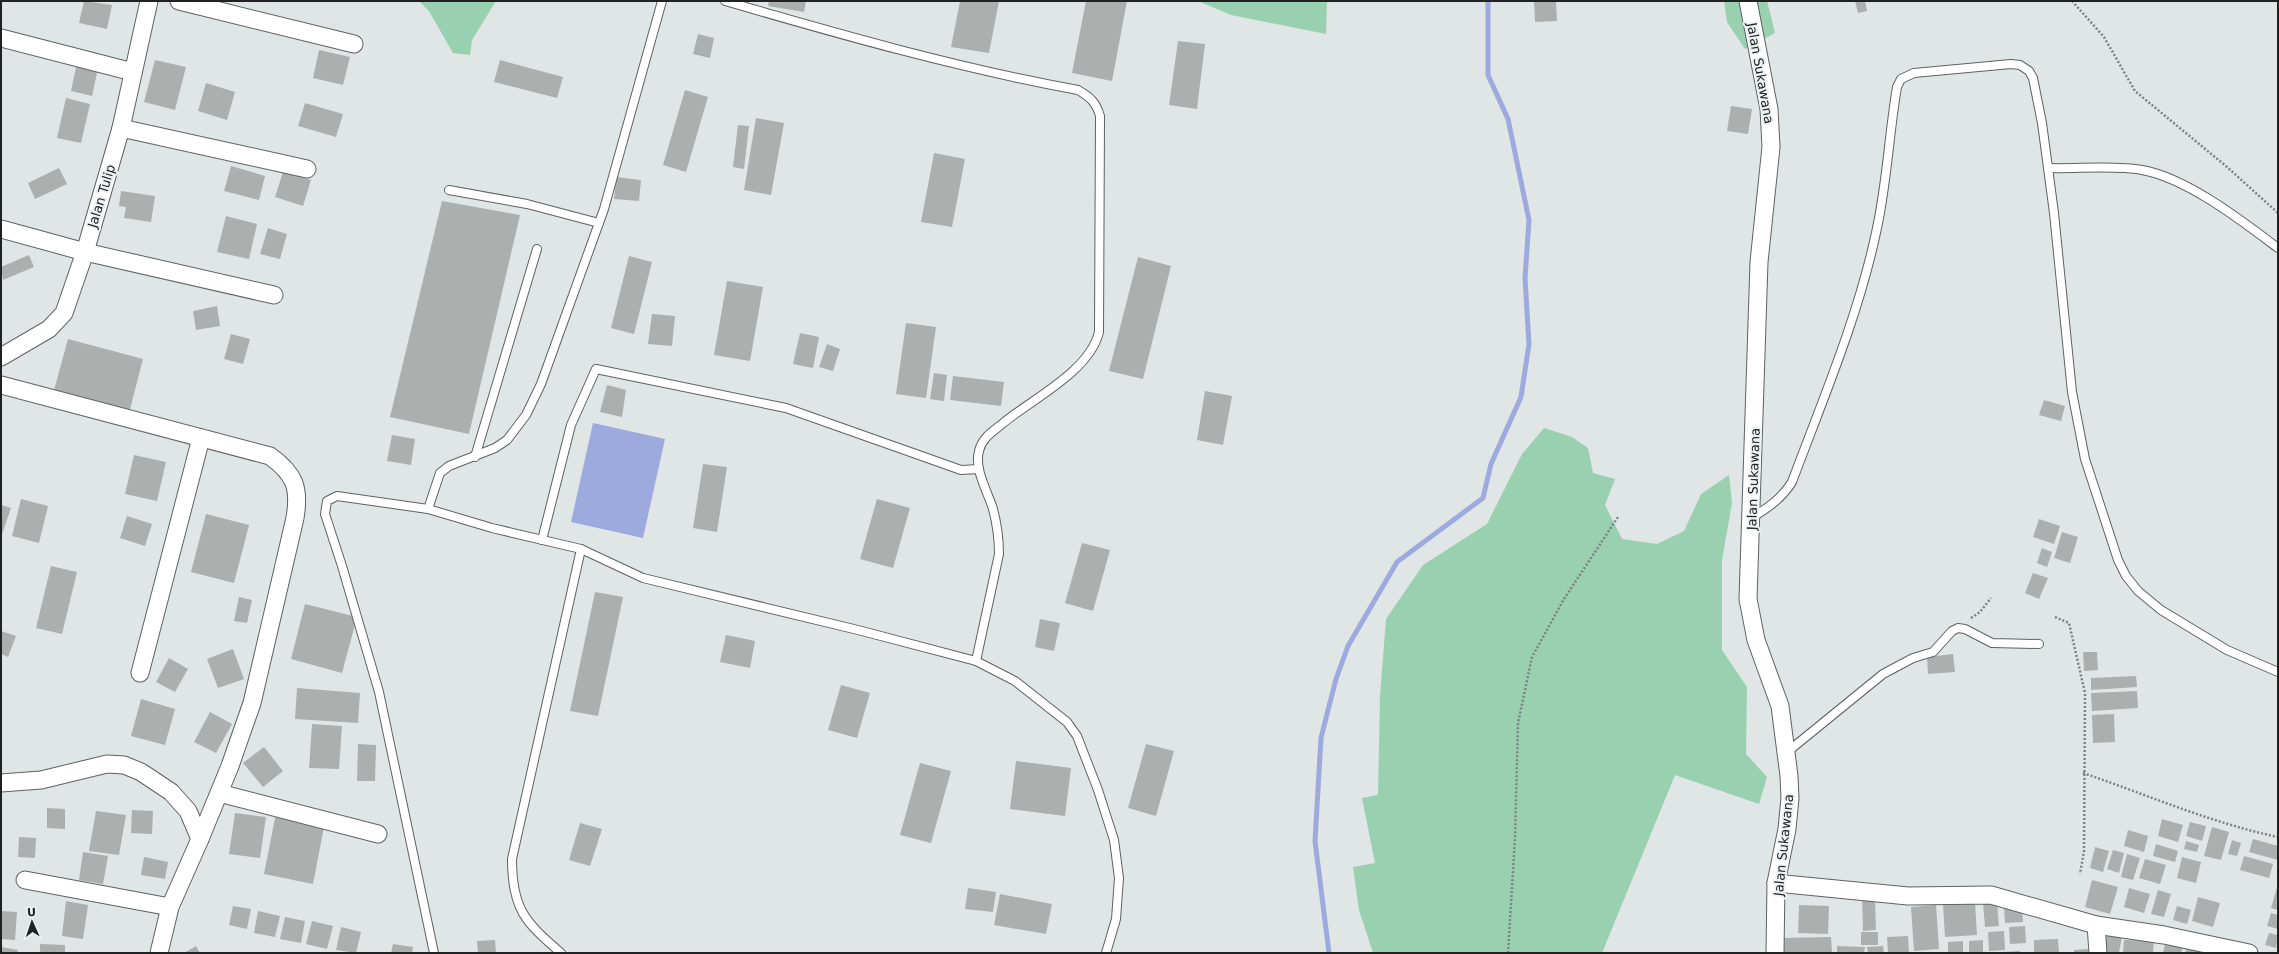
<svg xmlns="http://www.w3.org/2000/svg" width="2279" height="954" viewBox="0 0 2279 954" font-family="'DejaVu Sans',sans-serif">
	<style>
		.green { fill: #99d0af }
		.water { fill: #9caade }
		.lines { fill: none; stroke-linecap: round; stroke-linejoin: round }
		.stream { stroke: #9caade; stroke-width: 5 }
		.building { fill: #abb0af }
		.lane-casing { stroke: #5e6263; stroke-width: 10 }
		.street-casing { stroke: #5e6263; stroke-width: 19 }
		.path { stroke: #7e8282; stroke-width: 2.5; stroke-dasharray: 2 2; stroke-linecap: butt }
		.lane { stroke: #fff; stroke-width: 8 }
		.street { stroke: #fff; stroke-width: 17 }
		.labels { text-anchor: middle; stroke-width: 4; stroke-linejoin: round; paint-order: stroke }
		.street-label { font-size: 13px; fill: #202222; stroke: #edf2f3 }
	</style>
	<rect width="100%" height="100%" fill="#e0e5e6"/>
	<g class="green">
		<polygon points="419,1 496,1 472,40 470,55 453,53 429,11"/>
		<polygon points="1198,1 1327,1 1326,34 1231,15"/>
		<polygon points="1724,1 1767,1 1775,33 1745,49 1727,22"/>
		<polygon points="1544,428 1572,437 1588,448 1593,473 1615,479 1605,505 1622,539 1657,544 1684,531 1701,494 1729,475 1732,503 1722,560 1722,650 1747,687 1746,754 1767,777 1759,804 1675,775 1602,953 1373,953 1359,910 1353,867 1375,863 1362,798 1378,795 1380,696 1386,619 1423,565 1487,524 1522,454"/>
	</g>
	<polygon class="water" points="593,423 665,439 643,538 571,522"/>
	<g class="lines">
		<polyline class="stream" points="1329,953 1315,841 1321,738 1336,679 1348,646 1397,562 1483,498 1491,464 1521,397 1529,344 1525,278 1529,220 1508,119 1488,75 1488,1"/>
	</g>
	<g class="building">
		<polygon points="84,1 112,5 107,29 79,23"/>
		<polygon points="769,1 806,1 804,12 768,6"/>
		<polygon points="960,1 999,1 989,53 951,47"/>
		<polygon points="1086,1 1127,1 1112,81 1072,73"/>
		<polygon points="1534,1 1556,1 1557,21 1535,22"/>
		<polygon points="1855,1 1865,1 1867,11 1858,13"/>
		<polygon points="698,34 714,38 710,58 693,54"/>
		<polygon points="1178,41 1205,44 1197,109 1169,105"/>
		<polygon points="319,50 350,57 343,85 313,78"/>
		<polygon points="155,60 186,67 175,110 144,102"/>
		<polygon points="500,60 563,77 557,98 494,82"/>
		<polygon points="77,63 98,68 92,96 71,91"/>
		<polygon points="206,83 235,92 227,120 198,111"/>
		<polygon points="685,90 708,97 686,172 663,165"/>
		<polygon points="66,98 90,104 81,143 57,138"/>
		<polygon points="305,103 343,114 336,137 298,126"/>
		<polygon points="1731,106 1752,109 1748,134 1727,131"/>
		<polygon points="756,118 784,123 771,195 744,190"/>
		<polygon points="738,125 749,126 744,169 733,167"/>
		<polygon points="934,153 965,159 952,227 921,222"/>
		<polygon points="231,166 265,176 259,200 224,191"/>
		<polygon points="59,168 67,184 35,199 28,183"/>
		<polygon points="283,172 311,180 303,206 275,197"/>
		<polygon points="616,177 641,180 639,201 614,199"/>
		<polygon points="121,191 155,196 151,222 124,218 126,207 119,206"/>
		<polygon points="442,201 520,215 469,434 390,417"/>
		<polygon points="226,216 257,224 249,259 217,252"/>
		<polygon points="268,228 287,234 280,259 260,254"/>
		<polygon points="29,255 34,267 3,280 1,267"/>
		<polygon points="629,256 652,262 634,334 611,328"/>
		<polygon points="1138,257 1171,266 1143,379 1109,371"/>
		<polygon points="727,281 763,287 750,361 714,355"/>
		<polygon points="217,306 220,326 196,330 193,311"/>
		<polygon points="652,314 675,316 672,346 648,344"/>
		<polygon points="906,323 936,327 926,398 896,394"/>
		<polygon points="800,333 819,337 813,368 793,364"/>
		<polygon points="231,334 250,339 243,364 224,359"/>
		<polygon points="68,339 143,359 129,413 53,394"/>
		<polygon points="827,344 840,349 833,371 819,367"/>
		<polygon points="934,373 947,375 944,401 930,399"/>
		<polygon points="953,376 1004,382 1001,406 950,400"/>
		<polygon points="607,385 626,390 622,417 600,412"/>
		<polygon points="1205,391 1232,396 1223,445 1197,440"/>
		<polygon points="2044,400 2065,406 2061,421 2039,415"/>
		<polygon points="392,435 415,439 411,465 387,461"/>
		<polygon points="134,455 166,462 157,501 125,494"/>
		<polygon points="703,464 727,467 717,532 693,528"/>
		<polygon points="21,499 48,506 39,543 12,536"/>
		<polygon points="877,499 910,508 893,568 860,559"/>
		<polygon points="1,505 11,508 2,534 1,534"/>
		<polygon points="206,514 249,525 234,583 191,572"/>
		<polygon points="127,516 152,524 145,546 120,538"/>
		<polygon points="2039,519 2060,526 2054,544 2033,537"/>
		<polygon points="2062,532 2078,537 2070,563 2054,558"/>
		<polygon points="1082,543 1110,550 1093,611 1065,603"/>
		<polygon points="2042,548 2052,552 2047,567 2037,563"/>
		<polygon points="51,566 77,572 62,634 36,628"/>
		<polygon points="2033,573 2048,578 2039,599 2025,593"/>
		<polygon points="595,592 623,597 598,716 570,711"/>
		<polygon points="239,597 252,600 247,623 234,621"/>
		<polygon points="305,604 357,617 342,673 291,659"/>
		<polygon points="1040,619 1060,623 1054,651 1035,647"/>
		<polygon points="1,631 16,636 8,657 1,654"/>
		<polygon points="726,635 755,641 750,668 720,662"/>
		<polygon points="233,649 244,679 218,688 207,659"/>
		<polygon points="2083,652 2097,652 2098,670 2084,671"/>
		<polygon points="1953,654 1955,672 1928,674 1927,657"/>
		<polygon points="169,658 188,669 175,692 156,682"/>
		<polygon points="2136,676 2137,687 2091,690 2091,678"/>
		<polygon points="841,685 870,693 857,738 828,730"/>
		<polygon points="297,688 360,693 358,723 295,719"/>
		<polygon points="2137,691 2138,708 2092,711 2091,693"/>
		<polygon points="141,699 175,709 165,745 131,736"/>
		<polygon points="210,712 232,724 216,753 194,742"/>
		<polygon points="2114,714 2115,742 2093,743 2092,715"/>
		<polygon points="312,724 342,726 339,769 309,768"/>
		<polygon points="358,744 376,745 375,781 357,781"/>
		<polygon points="1146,744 1174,751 1156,816 1128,808"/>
		<polygon points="264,747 283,771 263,787 243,763"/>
		<polygon points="1016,761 1071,768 1065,816 1010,809"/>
		<polygon points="920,763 951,771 931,843 900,835"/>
		<polygon points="47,808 65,809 65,829 47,828"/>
		<polygon points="132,810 153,811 152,834 131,833"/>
		<polygon points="96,811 126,815 119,855 89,851"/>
		<polygon points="235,813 266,817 260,858 229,854"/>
		<polygon points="276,813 325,822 313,884 264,874"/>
		<polygon points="2162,819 2183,825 2178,842 2158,836"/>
		<polygon points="2190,822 2206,826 2202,841 2186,836"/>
		<polygon points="580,823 602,829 590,866 569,860"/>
		<polygon points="2212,827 2229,832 2221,860 2204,856"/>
		<polygon points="2128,830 2148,836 2144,852 2124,846"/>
		<polygon points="19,837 36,838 35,858 18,857"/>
		<polygon points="2253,839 2278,846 2278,860 2249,852"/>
		<polygon points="2232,840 2241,843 2237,856 2228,854"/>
		<polygon points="2186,841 2199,845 2197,852 2184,849"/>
		<polygon points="2156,844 2178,851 2175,862 2153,856"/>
		<polygon points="2095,847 2109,851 2103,872 2090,868"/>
		<polygon points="2113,850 2124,853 2119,873 2107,869"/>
		<polygon points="83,852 108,856 103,884 79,880"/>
		<polygon points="2127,854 2140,858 2133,880 2121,877"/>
		<polygon points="2244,856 2273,864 2269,878 2240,870"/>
		<polygon points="144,857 168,862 165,879 141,875"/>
		<polygon points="2182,857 2201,862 2196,883 2177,878"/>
		<polygon points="2145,859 2166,865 2160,884 2139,878"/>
		<polygon points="2092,880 2118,887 2110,914 2085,907"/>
		<polygon points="2278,884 2278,910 2271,908"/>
		<polygon points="968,888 996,892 993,912 965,909"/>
		<polygon points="2129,888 2150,894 2144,913 2124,907"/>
		<polygon points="2158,890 2171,894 2164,917 2151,914"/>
		<polygon points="1000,894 1052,904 1046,934 994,925"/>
		<polygon points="2198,897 2220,903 2213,927 2192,921"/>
		<polygon points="1862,899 1875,899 1876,930 1863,931"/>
		<polygon points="66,901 88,905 83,939 62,936"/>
		<polygon points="1975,902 1977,935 1945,937 1943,904"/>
		<polygon points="1997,902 1999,926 1985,927 1983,903"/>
		<polygon points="1799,905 1829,906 1828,934 1798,933"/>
		<polygon points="1936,905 1939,949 1914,951 1911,907"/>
		<polygon points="233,906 251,909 247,929 229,925"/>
		<polygon points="2177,906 2191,910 2187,924 2173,920"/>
		<polygon points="2022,907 2023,922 2005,923 2004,908"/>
		<polygon points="1,911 17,912 15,940 1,939"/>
		<polygon points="258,911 280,916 275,937 254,933"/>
		<polygon points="2271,913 2278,915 2278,929 2267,926"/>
		<polygon points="285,917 305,921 301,943 280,939"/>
		<polygon points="312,921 333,926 327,949 306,944"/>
		<polygon points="2025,926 2026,943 2010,944 2009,927"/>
		<polygon points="341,927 361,932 356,953 336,950"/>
		<polygon points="2004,931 2005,950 1989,951 1988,932"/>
		<rect x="1861" y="932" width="17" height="13"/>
		<polygon points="2269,933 2278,935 2276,948 2265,945"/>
		<polygon points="2107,934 2122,936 2119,953 2104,953"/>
		<polygon points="1908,936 1909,953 1888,953 1887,937"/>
		<polygon points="1831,937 1832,953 1783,953 1783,938"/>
		<polygon points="2058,939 2059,953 2034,953 2034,940"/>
		<polygon points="2166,939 2184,943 2181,953 2163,953"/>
		<polygon points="495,940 496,953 478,953 477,941"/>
		<polygon points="1983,940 1983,953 1969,953 1969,941"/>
		<polygon points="2124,940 2154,941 2153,953 2123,953"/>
		<polygon points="1963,941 1963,953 1948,953 1948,942"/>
		<polygon points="40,944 65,945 65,953 40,953"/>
		<polygon points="393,944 413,947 412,953 391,953"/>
		<polygon points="196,946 200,953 184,953"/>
		<polygon points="1837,946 1865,947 1864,953 1837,953"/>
		<polygon points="1883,946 1884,953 1868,953 1867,947"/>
		<polygon points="1,947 18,950 17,953 1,953"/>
		<polygon points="2187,948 2200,951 2199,953 2185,953"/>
		<polygon points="2088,949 2088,953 2074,953 2074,950"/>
		<polygon points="2020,951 2020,953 2002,953 2002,952"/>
	</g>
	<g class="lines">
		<g class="lane-casing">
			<g id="lane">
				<path d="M725 1C842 35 958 68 1078 90 1090 97 1096 102 1100 116L1099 332C1090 371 1032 399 1002 424 992 432 982 438 979 451 974 470 988 492 993 509 997 524 999 539 999 554L976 661"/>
				<path d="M2048 168C2076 169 2116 165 2142 170 2187 178 2242 221 2278 248"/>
				<polyline points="449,190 527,204 599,223"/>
				<polyline points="475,457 537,249"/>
				<polyline points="428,509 440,473 449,466 495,448 507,440 526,415 541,384 604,209 662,1"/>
				<path d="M1751 518C1768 508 1782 498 1792 482 1823 399 1859 315 1877 228 1887 182 1889 134 1897 87L1901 79 1914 73 2011 64 2020 65 2029 71 2033 78 2042 123 2054 213 2072 392 2085 459 2118 560 2126 576 2138 591 2161 610 2227 650 2278 672"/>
				<polyline points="542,540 571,425 596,369 786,408 961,470 979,469"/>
				<polyline points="1786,753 1883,674 1913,658 1933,652 1952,631 1958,628 1965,629 1992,643 2039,644"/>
				<polyline points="434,953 379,692 342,566 325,514 327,501 337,496 428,509 492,528 581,549 643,578 858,630 976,661 1015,681 1067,722 1077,736 1098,790 1114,840 1119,878 1116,919 1106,953"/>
				<path d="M561 953C525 922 512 909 512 859L581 549"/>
			</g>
		</g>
		<g class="street-casing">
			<g id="street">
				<polyline points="179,1 354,44"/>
				<polyline points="1748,1 1769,109 1771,147 1759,262 1748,599 1756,640 1780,706 1789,776 1790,798 1787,829 1776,883 1775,953"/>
				<polyline points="1,38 133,72"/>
				<polyline points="121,128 307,169"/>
				<polyline points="1,229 85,252 274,295"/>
				<polyline points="1,357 49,329 64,313 85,252 121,128 149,1"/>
				<path d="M1 385 270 456C295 474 300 488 295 518L252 703 230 766 200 839"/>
				<polyline points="140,673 201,438"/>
				<polyline points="1,783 41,780 107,764 124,765 141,772 171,792 188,811 200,839 170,907 159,953"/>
				<polyline points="219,793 378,834"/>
				<polyline points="25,880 170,907"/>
				<polyline points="1776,883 1908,896 1991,895 2096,925 2164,935 2249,953"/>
				<polyline points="2096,925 2098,953"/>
			</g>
		</g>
		<g class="path">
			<polyline points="2072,1 2104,37 2135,91 2227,167 2278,213"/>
			<polyline points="2055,617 2069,623 2085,693 2084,851 2080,874"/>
			<polyline points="1971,618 1980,612 1991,598"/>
			<path d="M2083 773C2148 795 2211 823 2278 837"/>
			<polyline points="1508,953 1515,838 1518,723 1532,657 1564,599 1618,517"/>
		</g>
		<use href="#lane" class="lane"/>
		<use href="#street" class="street"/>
	</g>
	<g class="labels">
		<g class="street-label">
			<text transform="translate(1761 73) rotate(80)" y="5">Jalan Sukawana</text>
			<text transform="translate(101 196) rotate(-73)" y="5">Jalan Tulip</text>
			<text transform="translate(1753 479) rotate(-88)" y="5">Jalan Sukawana</text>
			<text transform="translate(1783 845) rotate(-84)" y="5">Jalan Sukawana</text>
		</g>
	</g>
	<rect width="2279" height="954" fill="none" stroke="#202222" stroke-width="4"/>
	<g transform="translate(32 922) rotate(357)" stroke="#edf2f3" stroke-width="3" paint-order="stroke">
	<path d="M0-3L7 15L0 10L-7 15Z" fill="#202222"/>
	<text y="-6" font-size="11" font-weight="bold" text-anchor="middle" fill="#202222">U</text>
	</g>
</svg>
